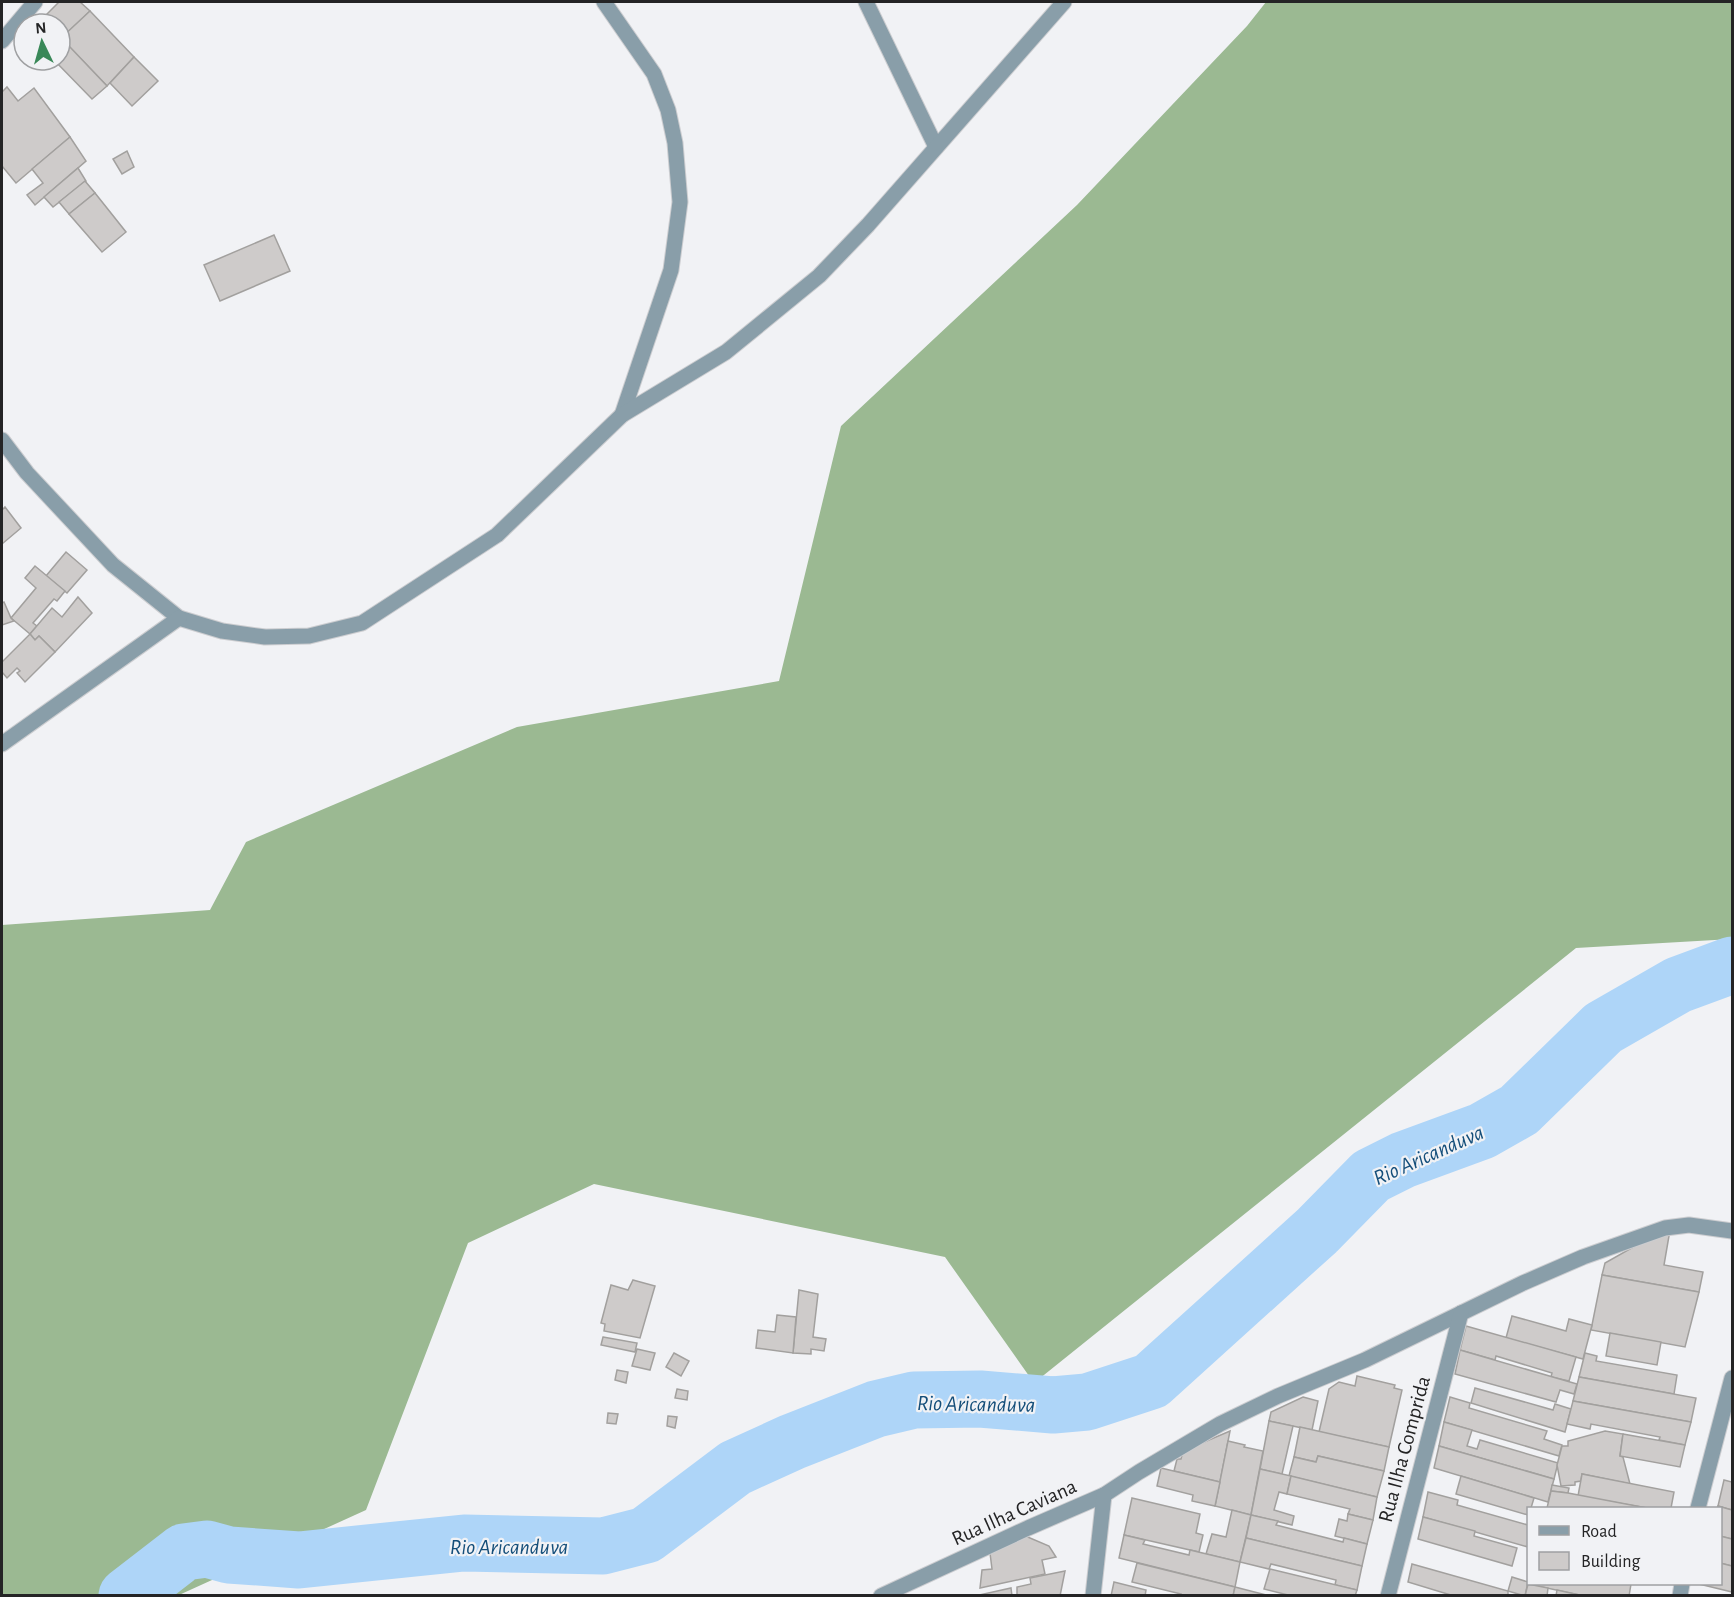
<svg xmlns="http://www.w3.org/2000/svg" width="1734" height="1597" viewBox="0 0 1734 1597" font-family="'Alegreya Sans',sans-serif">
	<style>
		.forest { fill: #9bb992 }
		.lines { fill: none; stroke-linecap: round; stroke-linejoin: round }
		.river { stroke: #aed5f8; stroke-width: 57 }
		.building { fill: #cecbca; stroke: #a2a09e; stroke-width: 1.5 }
		.street-casing { stroke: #cccdd0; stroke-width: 17 }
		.street { stroke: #899ea9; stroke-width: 15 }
		.labels { text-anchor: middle; stroke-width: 4.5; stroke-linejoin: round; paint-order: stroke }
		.street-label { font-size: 21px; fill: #242425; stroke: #f1f2f5 }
		.water-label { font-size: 22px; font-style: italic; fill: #144e7a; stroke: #f1f2f5 }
	</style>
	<rect width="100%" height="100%" fill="#f1f2f5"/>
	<polygon class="forest" points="1266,2 1732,2 1732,939 1576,948 1034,1383 945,1257 594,1184 468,1243 366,1510 179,1595 2,1595 2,925 210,910 246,842 517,727 779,681 841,426 1077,205 1247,26"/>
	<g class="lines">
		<polyline class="river" points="127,1596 184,1552 207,1549 229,1555 299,1560 464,1543 603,1546 646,1535 735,1468 792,1442 876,1409 914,1400 980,1399 1053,1405 1087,1402 1151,1381 1317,1231 1371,1176 1403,1160 1482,1131 1519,1110 1603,1028 1678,985 1732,965"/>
	</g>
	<g class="building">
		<polygon points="59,2 80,2 90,11 63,37 60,34 60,24 51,24 45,16"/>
		<polygon points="90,11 134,57 107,86 61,38"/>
		<polygon points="68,45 107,86 92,99 54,60 60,60 60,52"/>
		<polygon points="134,57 158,81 132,106 110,83"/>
		<polygon points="7,87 18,101 34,88 70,137 16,183 2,166 2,92"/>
		<polygon points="70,137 86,161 35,205 27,195 43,183 32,169"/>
		<polygon points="127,151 134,167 122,174 113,159"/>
		<polygon points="78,168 86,181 53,207 44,197"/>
		<polygon points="85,181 95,193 69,214 59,202"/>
		<polygon points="95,193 126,232 102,252 69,214"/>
		<polygon points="274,235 290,271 220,301 204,265"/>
		<polygon points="5,507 21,528 2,544 2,510"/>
		<polygon points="66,552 87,570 67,593 46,576"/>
		<polygon points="35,566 65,591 57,601 54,599 33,623 37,626 30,634 11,618 36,588 25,578"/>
		<polygon points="78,597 92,613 55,652 39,636 35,640 30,634 52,608 62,617"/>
		<polygon points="4,602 11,618 14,621 2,625 2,603"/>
		<polygon points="30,634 35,640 39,636 55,652 25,682 17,673 20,671 17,668 7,678 2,672 2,662"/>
		<polygon points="1665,1229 1670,1230 1664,1265 1703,1272 1699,1292 1602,1275 1605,1263"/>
		<polygon points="1602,1275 1699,1292 1685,1347 1591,1330"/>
		<polygon points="633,1280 655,1286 640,1338 604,1331 605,1324 601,1323 611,1285 628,1290"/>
		<polygon points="799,1290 818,1294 813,1337 826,1339 824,1351 811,1349 811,1354 793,1353"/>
		<polygon points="777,1315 796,1317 793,1353 756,1348 758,1330 775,1332"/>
		<polygon points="1512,1316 1566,1331 1569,1319 1592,1325 1583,1359 1506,1338"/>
		<polygon points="1466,1326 1576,1357 1569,1381 1551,1377 1552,1373 1496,1356 1495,1360 1460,1350"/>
		<polygon points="1610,1333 1661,1342 1657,1365 1606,1356"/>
		<polygon points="603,1337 637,1343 635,1352 601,1345"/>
		<polygon points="637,1349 655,1353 650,1370 632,1366"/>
		<polygon points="1460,1350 1577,1384 1574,1394 1560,1390 1556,1402 1455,1374"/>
		<polygon points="674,1353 689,1361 681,1376 666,1367"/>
		<polygon points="1585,1353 1597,1356 1596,1361 1677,1375 1674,1394 1579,1377"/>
		<polygon points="617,1370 628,1372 626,1383 615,1380"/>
		<polygon points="1357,1376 1395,1385 1394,1388 1402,1390 1389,1447 1319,1432 1329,1389 1339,1382 1355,1386"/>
		<polygon points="1579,1377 1696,1398 1691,1422 1573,1401"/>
		<polygon points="1475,1388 1553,1410 1555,1404 1571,1409 1565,1432 1471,1403"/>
		<polygon points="677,1389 688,1391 687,1400 675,1398"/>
		<polygon points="1303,1397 1318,1401 1312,1430 1269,1421 1271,1412"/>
		<polygon points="1450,1397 1470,1403 1469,1408 1547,1431 1544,1439 1562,1445 1559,1456 1444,1422"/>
		<polygon points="1573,1401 1691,1422 1685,1445 1659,1440 1660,1437 1591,1424 1590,1429 1567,1424"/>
		<polygon points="608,1413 618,1414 616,1424 607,1423"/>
		<polygon points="668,1416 677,1417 675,1428 667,1426"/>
		<polygon points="1269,1421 1293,1426 1282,1474 1260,1469"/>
		<polygon points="1444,1422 1472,1430 1467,1446 1477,1449 1480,1440 1558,1463 1554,1479 1439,1446"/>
		<polygon points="1300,1427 1389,1447 1384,1471 1318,1456 1316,1462 1294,1457"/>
		<polygon points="1230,1431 1220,1482 1174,1471 1177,1459 1181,1459 1183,1451"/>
		<polygon points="1605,1431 1623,1434 1620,1456 1623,1457 1630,1484 1582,1474 1581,1481 1575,1482 1575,1485 1561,1486 1557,1465 1562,1446 1568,1446 1568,1441"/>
		<polygon points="1623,1434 1685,1445 1680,1467 1620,1456"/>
		<polygon points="1228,1441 1245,1445 1244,1447 1263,1451 1251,1515 1215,1506"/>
		<polygon points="1439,1446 1554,1479 1548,1502 1434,1468"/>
		<polygon points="1318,1456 1384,1471 1377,1497 1289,1476 1294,1457 1316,1462"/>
		<polygon points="1161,1468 1220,1482 1215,1506 1192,1501 1193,1495 1157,1486"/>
		<polygon points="1260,1469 1291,1476 1287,1494 1279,1492 1274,1510 1294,1516 1292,1525 1251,1515"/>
		<polygon points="1582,1474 1674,1492 1671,1508 1647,1508 1578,1496"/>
		<polygon points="1291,1476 1377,1497 1373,1520 1348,1514 1350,1509 1287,1494"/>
		<polygon points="1461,1476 1534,1498 1531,1508 1528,1508 1528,1515 1456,1494"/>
		<polygon points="1724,1480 1732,1482 1732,1510 1718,1506"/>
		<polygon points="1552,1485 1569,1488 1568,1493 1551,1491"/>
		<polygon points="1551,1491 1568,1493 1647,1508 1547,1508"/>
		<polygon points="1428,1492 1458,1500 1457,1505 1528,1525 1528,1547 1423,1517"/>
		<polygon points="1132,1498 1200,1514 1196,1533 1203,1535 1199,1552 1124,1535"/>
		<polygon points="1718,1506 1732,1510 1732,1539 1720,1536 1720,1508 1717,1508"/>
		<polygon points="1232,1510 1251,1515 1240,1562 1206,1554 1212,1534 1226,1537"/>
		<polygon points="1348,1514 1373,1520 1367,1544 1335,1536 1339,1519 1347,1521"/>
		<polygon points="1251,1515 1278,1521 1276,1525 1343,1542 1344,1538 1367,1544 1362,1566 1246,1538"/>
		<polygon points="1423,1517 1475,1531 1474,1536 1517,1548 1512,1566 1418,1539"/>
		<polygon points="1023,1535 1049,1546 1056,1557 1042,1560 1045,1574 980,1588 982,1570 992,1569 990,1553"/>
		<polygon points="1124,1535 1145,1540 1143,1544 1189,1555 1190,1550 1240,1562 1235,1587 1119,1558"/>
		<polygon points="1720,1536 1732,1539 1732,1566 1720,1563"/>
		<polygon points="1246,1538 1362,1566 1357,1590 1335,1585 1336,1580 1271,1564 1269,1569 1240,1562"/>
		<polygon points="1137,1563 1235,1587 1233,1596 1180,1596 1181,1594 1132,1582"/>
		<polygon points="1720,1563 1732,1566 1732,1592 1699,1584 1720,1584"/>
		<polygon points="1412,1564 1508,1591 1508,1596 1454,1596 1408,1582"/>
		<polygon points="1270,1569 1357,1590 1355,1596 1292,1596 1264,1589"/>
		<polygon points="1065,1571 1060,1596 1017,1596 1017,1587 1031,1584 1030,1578"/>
		<polygon points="1512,1577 1528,1582 1525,1596 1508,1591"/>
		<polygon points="1528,1581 1528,1584 1631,1584 1629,1596 1584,1596 1528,1584"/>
		<polygon points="1114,1582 1146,1590 1145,1596 1111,1596"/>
		<polygon points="1528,1584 1548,1588 1547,1596 1525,1596"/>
		<polygon points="1235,1587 1270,1596 1233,1596"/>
		<polygon points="1011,1588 1012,1596 979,1596 979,1595"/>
		<polygon points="1557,1590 1584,1596 1556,1596"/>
	</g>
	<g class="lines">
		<g class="street-casing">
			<g id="street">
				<polyline points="604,2 654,74 668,110 675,143 680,202 671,270 622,415"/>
				<polyline points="866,2 936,147"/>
				<polyline points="2,41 35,2"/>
				<polyline points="2,440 27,473 113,565 179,618 222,631 265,637 309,636 362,623 497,535 622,415 726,352 819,276 868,225 1064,2"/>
				<polyline points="2,744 179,618"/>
				<polyline points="1698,1508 1732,1378"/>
				<polyline points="881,1596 1028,1528 1104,1495 1139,1472 1220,1424 1278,1396 1365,1360 1523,1283 1583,1257 1665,1228 1689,1225 1732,1231"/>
				<polyline points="1093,1596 1104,1495"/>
				<polyline points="1388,1596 1461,1313"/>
				<polyline points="1680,1596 1682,1584"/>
			</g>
		</g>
		<use href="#street" class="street"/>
	</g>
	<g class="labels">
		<g class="street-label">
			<text transform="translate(1404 1449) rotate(-75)" y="7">Rua Ilha Comprida</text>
			<text transform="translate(1014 1512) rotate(-24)" y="7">Rua Ilha Caviana</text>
		</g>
		<g class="water-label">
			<text transform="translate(1428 1154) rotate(-24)" y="8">Rio Aricanduva</text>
			<text transform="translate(976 1403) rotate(1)" y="8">Rio Aricanduva</text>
			<text x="509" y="1554">Rio Aricanduva</text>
		</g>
	</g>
	<rect width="1734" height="1597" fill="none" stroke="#242425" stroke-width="6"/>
	<rect x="1527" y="1507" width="195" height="78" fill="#f1f2f5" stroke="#9fa0a2" stroke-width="1.5"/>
	<rect x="1539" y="1526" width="30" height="9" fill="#899ea9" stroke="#9fa0a2" stroke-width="1.5"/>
	<text x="1581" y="1537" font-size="18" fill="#242425">Road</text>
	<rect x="1539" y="1552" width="30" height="18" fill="#cecbca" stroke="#9fa0a2" stroke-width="1.5"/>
	<text x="1581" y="1567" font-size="18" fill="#242425">Building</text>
	<g transform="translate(42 42) rotate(355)"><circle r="28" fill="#f1f2f5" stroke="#9fa0a2" stroke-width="1.5"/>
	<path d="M0-4.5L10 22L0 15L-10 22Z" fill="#398858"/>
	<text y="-9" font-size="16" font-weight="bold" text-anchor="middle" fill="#242425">N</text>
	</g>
</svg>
